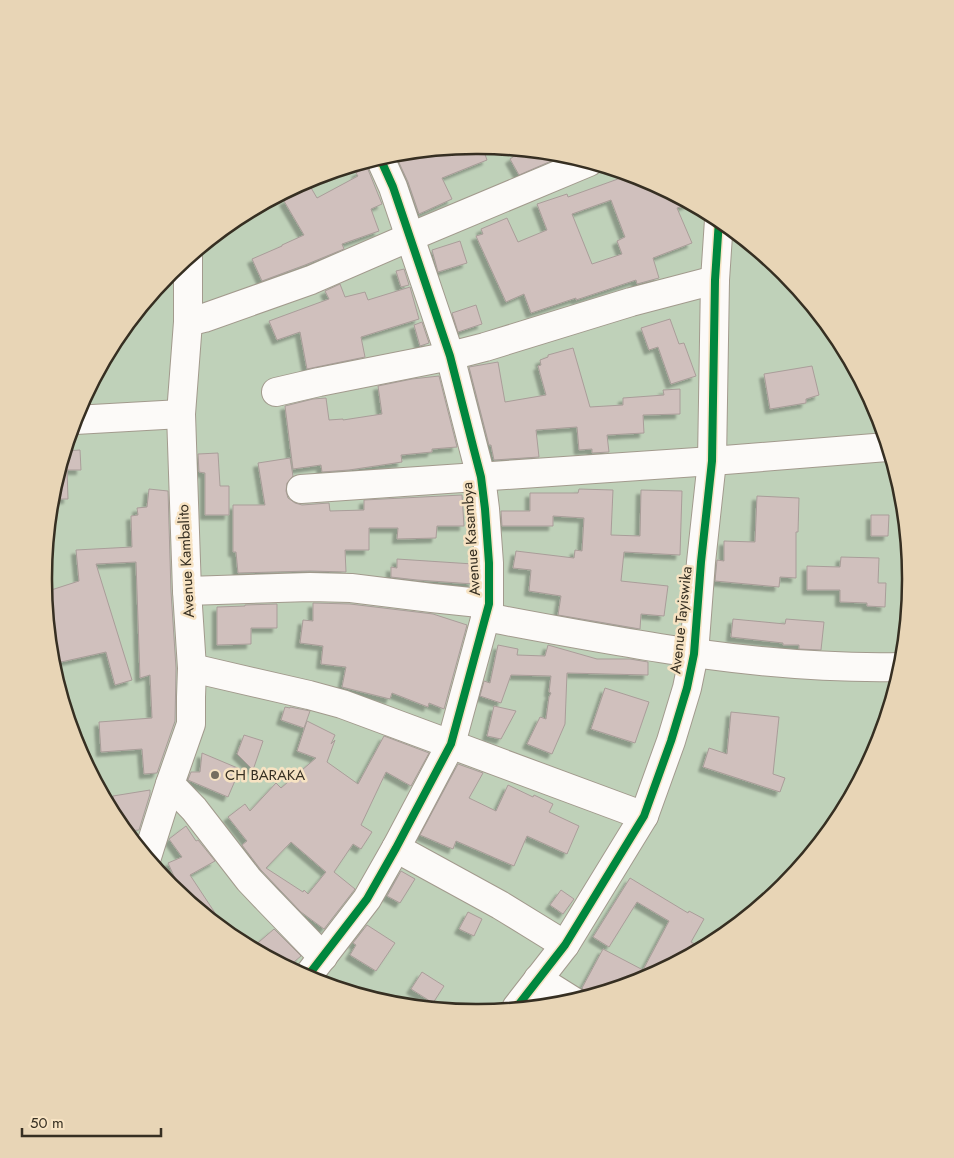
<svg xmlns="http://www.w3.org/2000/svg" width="954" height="1158" viewBox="0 0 954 1158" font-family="Jost,sans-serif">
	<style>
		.green { fill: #bfd1b9 }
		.building { fill: #d0c0bd; stroke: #a99d99; fill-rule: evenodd; filter: url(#shadow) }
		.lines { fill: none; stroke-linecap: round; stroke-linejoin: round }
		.minor-casing { stroke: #a29a8d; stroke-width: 30 }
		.minor { stroke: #fcfaf8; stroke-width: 28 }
		.cycleway-casing { stroke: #f7e3c3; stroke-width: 11 }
		.cycleway { stroke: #00873e; stroke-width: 8 }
		.poi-dot { fill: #756d5f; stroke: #f7e3c3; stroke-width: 2 }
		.labels { text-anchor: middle; stroke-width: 5; stroke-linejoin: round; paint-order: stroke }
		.street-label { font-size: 15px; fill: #362f22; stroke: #f7e3c3 }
		.poi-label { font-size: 15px; fill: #362f22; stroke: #f7e3c3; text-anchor: start }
		.rim { fill: none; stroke: #362f22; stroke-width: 2.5 }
	</style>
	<defs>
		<filter id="shadow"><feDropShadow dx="-4.5" dy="4.5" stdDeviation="1" flood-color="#0004"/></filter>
	</defs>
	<rect width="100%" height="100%" fill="#ebe0cf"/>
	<circle class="green" cx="477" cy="579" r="432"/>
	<g class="building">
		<polygon points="477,146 482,146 487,160 442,178 452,199 419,214 408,182 395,154"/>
		<polygon points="523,150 562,154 565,155 519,175 510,159"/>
		<polygon points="367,167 382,204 371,209 379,231 342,244 344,249 305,265 262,281 252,259 282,246 282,245 304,235 284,201 310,186 317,198 358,176 356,173"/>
		<path d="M629 175 643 179 689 204 677 208 692 243 653 258 659 278 637 284 636 280 576 300V298L531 313 524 294 506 302 476 236 483 234 481 229 507 218 518 242 547 230 537 204 567 194 568 197ZM611 200 625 237 617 241 622 254 592 264 572 214Z"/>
		<polygon points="460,241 467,263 438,272 432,250"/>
		<polygon points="404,269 409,285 401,287 396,271"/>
		<polygon points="340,284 345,297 365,292 368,300 410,287 419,319 361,337 365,357 307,369 300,332 277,340 269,321 329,299 325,291"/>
		<polygon points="476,305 482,324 458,332 452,313"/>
		<polygon points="670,319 679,344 684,343 696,376 671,384 658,347 649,350 641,328"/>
		<polygon points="422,322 429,343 420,346 414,325"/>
		<polygon points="573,348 590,407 623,405 623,398 664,395 663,390 680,389 680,414 643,415 644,433 607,435 609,452 592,453 592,449 579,450 577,427 536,430 539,457 494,460 491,445 489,445 469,367 498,362 505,402 546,395 538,366 541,365 540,360 548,357 548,355"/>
		<polygon points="812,366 819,395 806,399 806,403 770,409 764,374"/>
		<polygon points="439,376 457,447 432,449 432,452 401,455 402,462 349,470 322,472 321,465 293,469 285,406 313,399 326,398 329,420 343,419 343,420 382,414 378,386 412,379"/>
		<polygon points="80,450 81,470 67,470 68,499 52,499 52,494 65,451"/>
		<polygon points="218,453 220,486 229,486 229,515 205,515 205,473 199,472 198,454"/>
		<polygon points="290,458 293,476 287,483 286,491 288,498 295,503 302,505 329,503 330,511 364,510 364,500 462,495 464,526 437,526 436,538 397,539 398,528 369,528 369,550 345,550 346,572 310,571 238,573 236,552 233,552 233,505 265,505 258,463"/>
		<polygon points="149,489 168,491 171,592 176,668 175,721 157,773 144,774 142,749 101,752 99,722 152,718 150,675 140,678 136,562 96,564 132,680 115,685 106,652 52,664 45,592 79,581 76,550 132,547 131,516 138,515 137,508 147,507"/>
		<polygon points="579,489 613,490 611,535 640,536 641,490 682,491 680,555 624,552 621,581 668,586 664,616 641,614 640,629 558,615 561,596 529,591 531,570 513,568 516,551 574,558 575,550 582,551 584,518 553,516 553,526 502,526 501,511 530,511 530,493 578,493"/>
		<polygon points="757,496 799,498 798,532 796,532 796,578 780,577 779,587 715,581 717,560 724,561 724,541 755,542"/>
		<polygon points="871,515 889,515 888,536 871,536"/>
		<polygon points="841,557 879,558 878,583 886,583 885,607 867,606 867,603 840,602 840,590 807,590 807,566 840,567"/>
		<polygon points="397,559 473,564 473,584 417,580 391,577 391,567 397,568"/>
		<polygon points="313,603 350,604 433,614 467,625 444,709 429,703 428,707 392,693 390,699 342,687 346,667 321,664 323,646 300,643 303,620 313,621"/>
		<polygon points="277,604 277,628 251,628 251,644 217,645 217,607 245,606 245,605"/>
		<polygon points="733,619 785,624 786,619 824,622 821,650 799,649 799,645 783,645 783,643 731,637"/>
		<polygon points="498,645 518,649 517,655 545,656 548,645 597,659 630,659 648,662 648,675 567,673 565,724 552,754 527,744 540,717 546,719 549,697 551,693 549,692 551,676 511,675 501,703 480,696 484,681 490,683"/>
		<polygon points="605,688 649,702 635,743 591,729"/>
		<polygon points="494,706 516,711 501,739 487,736"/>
		<polygon points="285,707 290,708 290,707 310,711 304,728 281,720"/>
		<polygon points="731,712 779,717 773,774 785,778 780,792 703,767 709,748 727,754"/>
		<path d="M307 721 335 735 331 744 335 740 327 762 358 784 384 736 429 753 411 786 386 772 361 825 372 832 361 849 353 844 334 872 355 889 324 929 301 912 261 870 242 845 247 841 228 817 245 804 250 811 276 783 281 788 316 758 297 751ZM291 842 326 872 308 894 304 890 303 892 266 868Z"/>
		<polygon points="244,735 263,741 253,770 237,754"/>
		<polygon points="202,753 240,769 228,797 188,780 191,772 200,772"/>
		<polygon points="458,764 483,773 469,798 496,811 508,785 533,797 534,795 553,804 549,812 579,826 567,854 527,836 514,866 456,841 453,849 420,835"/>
		<polygon points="150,790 150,794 139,830 127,831 126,819 117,820 113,796"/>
		<polygon points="186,826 196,841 198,840 215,861 190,875 221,922 218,924 184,896 177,886 178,885 168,863 182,857 169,839"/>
		<polygon points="401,871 415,879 400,903 387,896"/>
		<polygon points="630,878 688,913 689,911 704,919 691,942 702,948 643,979 591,995 585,991 582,988 603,949 643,970 669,921 637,902 609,947 593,937"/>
		<polygon points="561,890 574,899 563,914 550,905"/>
		<polygon points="468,912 482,919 474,936 459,929"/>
		<polygon points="367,925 395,943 376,971 350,955 356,945 353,943"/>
		<polygon points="274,929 301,956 288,967 252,948"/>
		<polygon points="422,972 444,986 433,1003 411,989"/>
	</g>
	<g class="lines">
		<g class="minor-casing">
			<g id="minor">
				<polyline points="188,322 204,318 311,280 410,237 589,162"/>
				<polyline points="276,392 319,382 450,356 485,347 631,302 715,280"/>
				<polyline points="75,420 181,414"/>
				<polyline points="301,489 712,461 887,447"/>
				<polyline points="187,591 310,587 351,588 432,598 489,604"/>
				<path d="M485 617C622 643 761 670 901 667"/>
				<polyline points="192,668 309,695 342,704 644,816"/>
				<polyline points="170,784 194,809 249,880 268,900 323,957"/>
				<polyline points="396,848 500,905 565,945"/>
				<polyline points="147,857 170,784 191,724 191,697 192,668 187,591 181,414 188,322 188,258"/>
				<polyline points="307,977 367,899 396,848 451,744 489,604 489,563 485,509 481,477 474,450 450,356 393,187 380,158"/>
				<polyline points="538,979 573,1001"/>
				<polyline points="516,1008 565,945 644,816 671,741 687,688 694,654 701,562 712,461 715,280 719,220"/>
			</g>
		</g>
		<use href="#minor" class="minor"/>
		<g class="cycleway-casing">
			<g id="cycleway">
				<polyline points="307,977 367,899 396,848 451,744 489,604 489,563 485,509 481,477 474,450 450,356 393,187 380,158"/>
				<polyline points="516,1008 565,945 644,816 671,741 687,688 694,654 701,562 712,461 715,280 719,220"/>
			</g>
		</g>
		<use href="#cycleway" class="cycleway"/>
	</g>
	<circle class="poi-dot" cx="215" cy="775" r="5"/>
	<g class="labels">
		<g class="street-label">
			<text transform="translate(471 539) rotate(-94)" y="5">Avenue Kasambya</text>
			<text transform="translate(186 561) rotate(-93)" y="5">Avenue Kambalito</text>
			<text transform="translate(681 620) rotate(-84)" y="5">Avenue Tayiswika</text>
		</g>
		<g class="poi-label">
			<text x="225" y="780">CH BARAKA</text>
		</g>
	</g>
	<path d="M0 0H954V1158H0ZM476 154H478A424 424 0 0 1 902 578V580A424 424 0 0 1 478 1004H476A424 424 0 0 1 52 580V578A424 424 0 0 1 476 154Z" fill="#e8d5b6" fill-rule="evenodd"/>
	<path class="rim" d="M476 154H478A424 424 0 0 1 902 578V580A424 424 0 0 1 478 1004H476A424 424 0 0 1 52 580V578A424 424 0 0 1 476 154Z"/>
	<path d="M22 1128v8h139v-8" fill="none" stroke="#362f22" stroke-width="2.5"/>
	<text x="30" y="1128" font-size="15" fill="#362f22" stroke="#f7e3c3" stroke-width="4" paint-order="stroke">50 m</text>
</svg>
